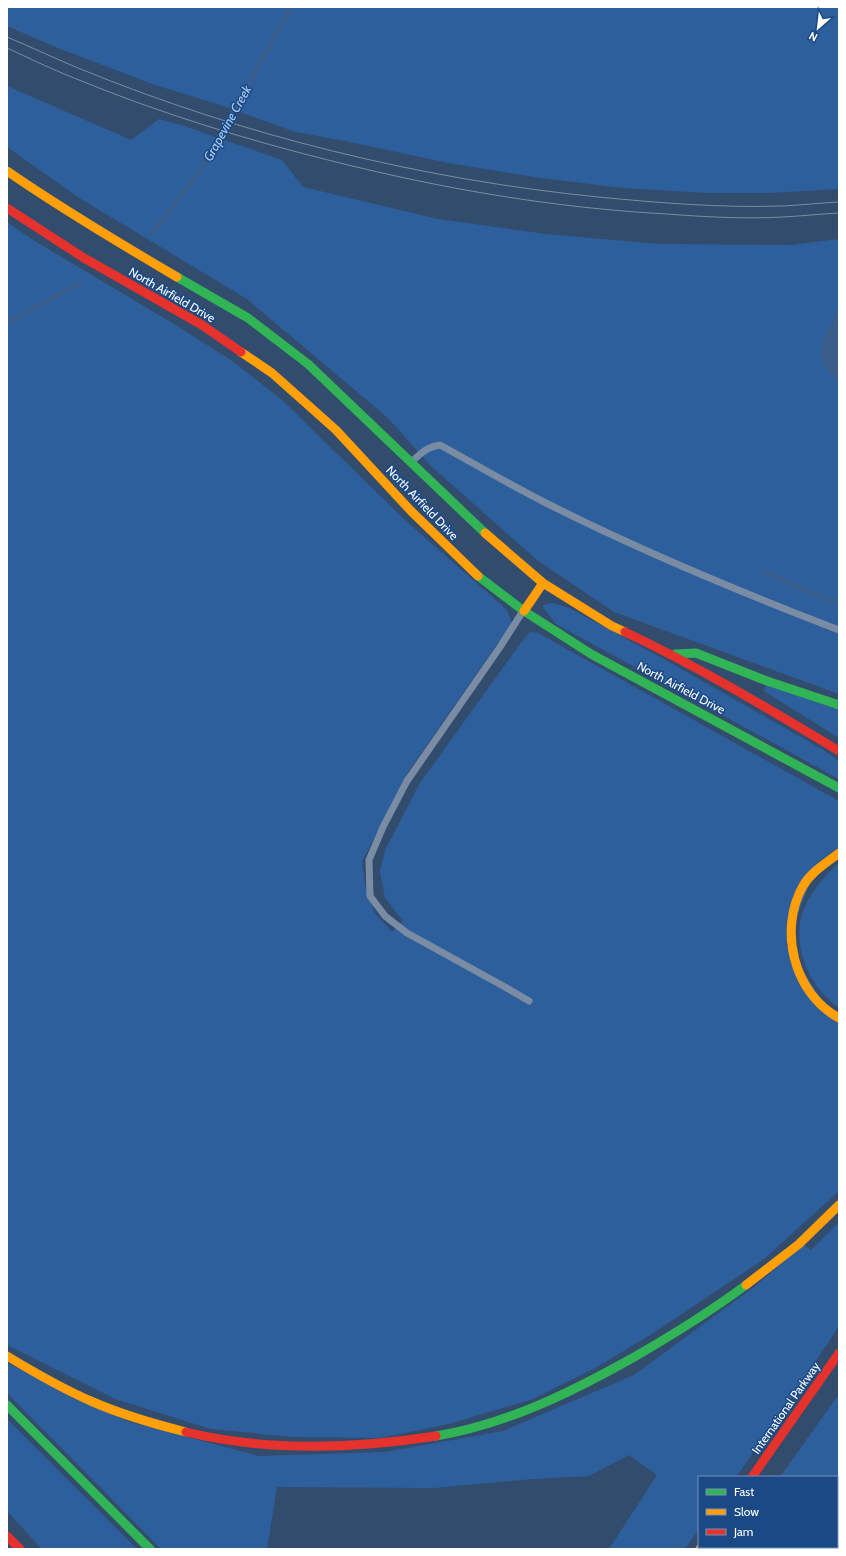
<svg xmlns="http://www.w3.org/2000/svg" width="846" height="1556" viewBox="0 0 846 1556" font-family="Cabin,sans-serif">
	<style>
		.green { fill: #2e5f9d }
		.water { fill: #3b5d89 }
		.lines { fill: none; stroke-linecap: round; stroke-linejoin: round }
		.stream { stroke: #3b5d89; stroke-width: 4 }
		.lane { stroke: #798ca4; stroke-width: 7 }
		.fast { stroke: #30b455; stroke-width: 9 }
		.slow { stroke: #ff9f0a; stroke-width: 9 }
		.jam { stroke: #e5322d; stroke-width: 9 }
		.tram { stroke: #7a8da3; stroke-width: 1 }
		.labels { text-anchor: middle; stroke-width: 3; stroke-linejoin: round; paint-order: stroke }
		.street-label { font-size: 12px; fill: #fff; stroke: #1a4986 }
		.water-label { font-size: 13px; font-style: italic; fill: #accdf4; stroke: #1a4986 }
	</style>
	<rect width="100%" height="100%" fill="#324c6e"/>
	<g class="green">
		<polygon points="7,7 839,7 839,189 768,193 706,193 623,188 541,178 448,163 350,142 296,132 214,103 155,85 53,46 7,26"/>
		<polygon points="7,86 131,140 159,119 181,125 282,160 303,187 438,219 546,234 658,244 791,245 839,239 839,694 614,612 537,560 431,466 388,418 247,299 81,199 7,147"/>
		<polygon points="7,222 33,240 174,324 231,360 281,399 407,522 507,610 512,623 408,772 362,862 365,885 374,912 392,932 403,921 385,898 380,871 385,850 420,783 520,644 530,632 538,633 839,801 839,847 818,862 786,945 839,1026 839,1191 764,1259 655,1332 597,1367 533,1399 449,1424 380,1438 294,1437 211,1429 115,1399 7,1345"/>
		<polygon points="552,603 569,608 660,657 822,749 839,761 839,779 556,624 543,607 544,605"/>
		<polygon points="766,685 839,710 839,738 764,691"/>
		<path d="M839 863V1008C811 989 792 949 802 914 808 895 824 876 839 863Z"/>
		<polygon points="839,1222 839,1326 791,1399 736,1477 699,1477 699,1529 685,1549 609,1549 657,1475 629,1455 589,1476 533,1479 434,1488 277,1487 267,1549 161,1549 7,1393 7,1363 130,1422 259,1456 385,1452 503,1431 634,1375 754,1287 804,1245 811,1250"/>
		<polygon points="839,1394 839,1549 728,1549 729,1547 837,1547 837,1477 780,1477"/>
		<polygon points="7,1419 137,1549 42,1549 7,1511"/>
	</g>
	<path class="water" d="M839 308V381C808 361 826 333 839 308Z"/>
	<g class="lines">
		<g class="stream">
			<polyline points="153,232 200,171 291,7"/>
			<polyline points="7,323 81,282"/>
			<polyline points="761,570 813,594 839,604"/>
		</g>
		<g class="lane">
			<path d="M412 461C421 454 428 446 440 445 475 464 510 485 546 503 641 551 740 592 839 630"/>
			<polyline points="523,611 500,647 407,781 383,827 369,860 370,896 385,916 407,933 505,987 529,1001"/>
		</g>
		<g class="fast">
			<polyline points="177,277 248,318 308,364 485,533"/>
			<polyline points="478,576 524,611 591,654 839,788"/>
			<polyline points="675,654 696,653 767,681 839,705"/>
			<polyline points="7,1405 150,1549"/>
			<path d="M436 1436C508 1424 574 1391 636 1356 674 1334 711 1311 746 1285"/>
		</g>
		<g class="slow">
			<path d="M7 171C62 209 119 243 177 277"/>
			<polyline points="241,352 272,373 336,430 411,511 478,576"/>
			<polyline points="485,533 543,583 612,626 625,632"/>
			<polyline points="524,611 543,583"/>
			<path d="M839 853C826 863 811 872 803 886 778 930 794 994 839 1018"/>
			<polyline points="746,1285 799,1244 839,1205"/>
			<path d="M7 1356C35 1373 63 1389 93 1402 123 1415 154 1424 186 1432"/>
			<polyline points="700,1549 702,1547"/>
		</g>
		<g class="jam">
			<polyline points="7,208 84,258 202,325 241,352"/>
			<path d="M625 632C699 667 769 709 839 751"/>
			<path d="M186 1432C268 1452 353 1449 436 1436"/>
			<polyline points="752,1477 839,1353"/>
			<polyline points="7,1536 20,1549"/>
		</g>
		<g class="tram">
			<path d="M7 37C31 47 54 58 78 68 244 136 420 179 598 197 660 203 722 208 783 206 802 205 820 203 839 202"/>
			<path d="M7 48C29 58 51 69 74 78 159 113 247 140 336 162 444 189 555 208 667 214 705 217 745 219 783 217 802 216 820 214 839 213"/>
		</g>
	</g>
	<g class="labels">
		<g class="street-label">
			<text transform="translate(172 295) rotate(30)" y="4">North Airfield Drive</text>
			<text transform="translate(422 503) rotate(46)" y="4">North Airfield Drive</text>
			<text transform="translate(681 688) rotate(28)" y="4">North Airfield Drive</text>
			<text transform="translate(786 1408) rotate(-55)" y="4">International Parkway</text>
		</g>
		<g class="water-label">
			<text transform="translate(227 123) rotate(-61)" y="5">Grapevine Creek</text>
		</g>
	</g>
	<rect width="846" height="1556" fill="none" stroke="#ffffff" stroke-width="16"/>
	<rect x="698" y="1476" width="140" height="72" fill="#1a4986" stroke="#7692b6"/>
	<rect x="706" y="1489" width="20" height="6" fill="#30b455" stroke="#7692b6"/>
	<text x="734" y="1496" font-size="12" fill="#ffffff">Fast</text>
	<rect x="706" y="1509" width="20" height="6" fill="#ff9f0a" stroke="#7692b6"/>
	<text x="734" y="1516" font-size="12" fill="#ffffff">Slow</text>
	<rect x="706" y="1529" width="20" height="6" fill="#e5322d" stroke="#7692b6"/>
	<text x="734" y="1536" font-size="12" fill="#ffffff">Jam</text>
	<g transform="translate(818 28) rotate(208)" stroke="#1a4986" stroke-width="3" paint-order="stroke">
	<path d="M0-3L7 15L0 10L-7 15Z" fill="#ffffff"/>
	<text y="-6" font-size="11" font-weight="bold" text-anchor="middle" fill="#ffffff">N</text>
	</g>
</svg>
